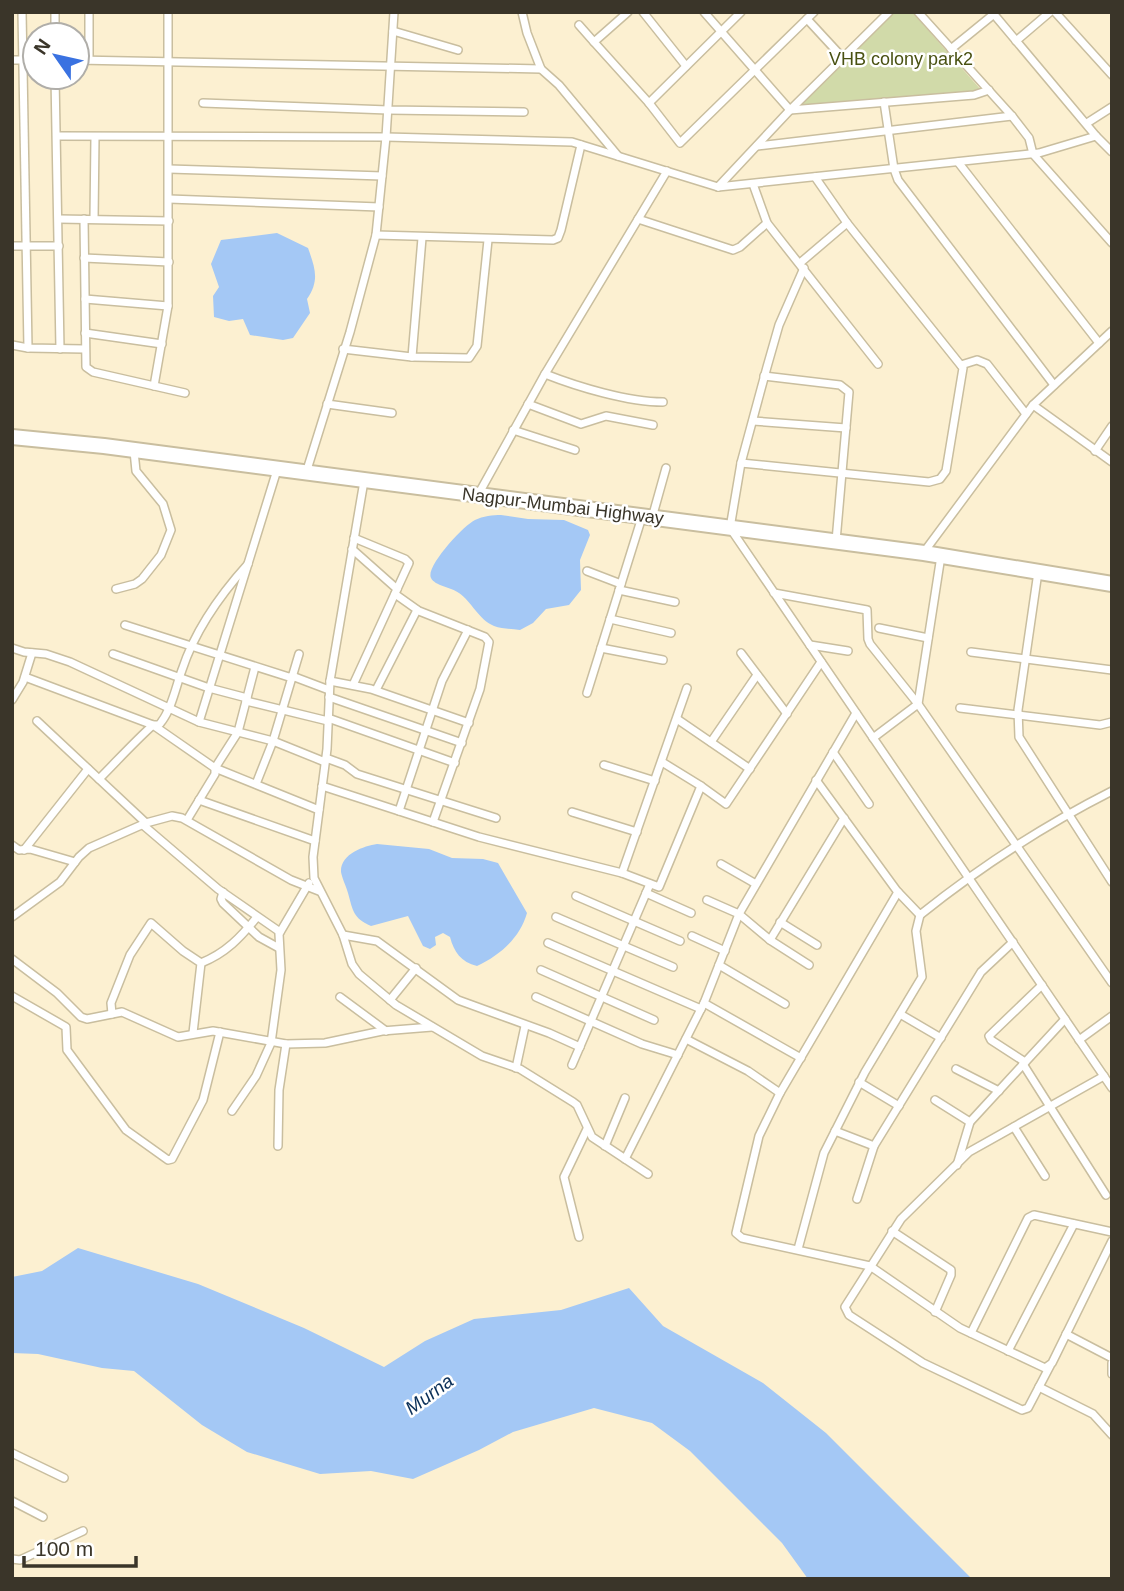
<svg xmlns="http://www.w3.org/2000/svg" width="1124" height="1591" viewBox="0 0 1124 1591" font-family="Arial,sans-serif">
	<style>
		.green { fill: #d1daa9 }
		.water { fill: #a4c8f5 }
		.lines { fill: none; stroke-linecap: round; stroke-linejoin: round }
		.street-casing { stroke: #c9be9f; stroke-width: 10 }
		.highway-casing { stroke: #c9be9f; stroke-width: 18 }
		.street { stroke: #fff; stroke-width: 7 }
		.highway { stroke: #fff; stroke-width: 14 }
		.labels { text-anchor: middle; stroke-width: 5; stroke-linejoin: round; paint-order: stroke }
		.park-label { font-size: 18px; fill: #495112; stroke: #fff }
		.street-label { font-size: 18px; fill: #3a3529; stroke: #fff }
		.water-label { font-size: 19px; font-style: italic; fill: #0b3059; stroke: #fff }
	</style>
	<rect width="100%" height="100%" fill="#fcf0d1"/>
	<polygon class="green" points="893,12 912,12 982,91 798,106"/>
	<g class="water">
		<path d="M277 233 308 248C315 268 320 280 307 299L310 313 293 338 283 340 250 335 243 319 229 321 214 317 213 296 219 287 211 264 221 240Z"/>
		<path d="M501 515 528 519 564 520 588 530 590 535 580 560 581 590 569 605 546 609 533 623 520 630C512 629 502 629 494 626 478 619 472 602 459 593 451 587 435 586 431 578 425 567 464 525 475 520 483 516 493 515 501 515Z"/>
		<path d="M377 844 429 849 452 858 483 859 498 863 527 913C520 938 500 955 477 966 461 962 454 952 450 937L443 933 435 937 436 945 430 949 423 946 408 916 371 926C353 918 353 911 348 893 346 886 342 878 341 872 340 854 364 846 377 844Z"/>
		<polygon points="78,1248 198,1284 304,1328 384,1367 425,1341 474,1319 561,1310 629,1288 663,1326 763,1383 826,1433 972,1579 808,1579 782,1543 690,1451 652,1423 594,1408 513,1432 479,1450 413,1479 371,1471 320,1474 247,1452 202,1425 134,1371 102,1368 38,1354 12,1353 12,1277 42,1271"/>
	</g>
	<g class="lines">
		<g class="street-casing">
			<g id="street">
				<polyline points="22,12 28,348"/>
				<polyline points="522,12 527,33 541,69 559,85 618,156"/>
				<polyline points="628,12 594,42 649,103 680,143 814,12"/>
				<polyline points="643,12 686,66"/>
				<polyline points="704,12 790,110 974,95 989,90"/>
				<polyline points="918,12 1012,116 1029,138 1033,154 1112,243"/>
				<polyline points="992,12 1096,136 1112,152"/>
				<polyline points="1055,12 1112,75"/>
				<polyline points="807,19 843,58"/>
				<polyline points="579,25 594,42"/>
				<polyline points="393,31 458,50"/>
				<polyline points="55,35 55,12"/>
				<polyline points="1016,41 1050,12"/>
				<polyline points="951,49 994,14"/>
				<polyline points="12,60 35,60"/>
				<polyline points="77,60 541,69"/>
				<polyline points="89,60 89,12"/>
				<polyline points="55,77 60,349"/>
				<polyline points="884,102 894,169 898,180 1054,385"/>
				<polyline points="203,103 388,110 524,112"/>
				<polyline points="649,103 741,12"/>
				<polyline points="1087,123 1112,107"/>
				<polyline points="57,136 386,137 572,142 718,187 1039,153 1096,136"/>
				<polyline points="757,146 1012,116"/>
				<polyline points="958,162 1099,343"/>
				<polyline points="169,169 382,176"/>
				<polyline points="753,184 767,223 878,364"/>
				<polyline points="718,187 790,110 889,12"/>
				<polyline points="169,199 379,207"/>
				<polyline points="59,219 169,221"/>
				<polyline points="84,219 86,367 93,372 185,393"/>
				<polyline points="94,219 95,137"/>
				<polyline points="638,219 733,250 740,247 767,223"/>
				<polyline points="376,235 553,240 558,238 561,230 581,145"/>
				<polyline points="12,246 59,246"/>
				<polyline points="84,258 169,262"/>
				<polyline points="800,263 847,223"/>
				<polyline points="804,268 779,325 767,367 741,463 730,528 1112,1088"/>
				<polyline points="85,299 168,306"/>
				<polyline points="85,333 162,344"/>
				<polyline points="12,345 28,348 84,349"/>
				<polyline points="343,349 412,357 469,358 477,346 488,240"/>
				<polyline points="412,357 422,238"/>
				<polyline points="961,365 977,360 987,364 1026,414"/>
				<path d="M545 374C578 387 628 402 663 402"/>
				<polyline points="764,376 840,385 849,392 836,541"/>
				<polyline points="154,386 168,306 168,12"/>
				<polyline points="327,404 392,413"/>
				<polyline points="528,404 581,424 606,416 653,425"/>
				<polyline points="1033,405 1112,462"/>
				<polyline points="753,421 846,428"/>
				<polyline points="513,430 575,450"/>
				<polyline points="1095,451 1112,426"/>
				<polyline points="741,463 929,482 940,479 946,471 963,368 847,223 815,177"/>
				<polyline points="306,473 350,332 376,235 386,137 394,12"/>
				<polyline points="364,481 330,681 327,749 313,857 314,878 343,935 352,964 359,974 396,1005 482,1056 520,1069 573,1102 577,1105 592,1137 648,1174"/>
				<polyline points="478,495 545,374 667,171"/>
				<polyline points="652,518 666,468"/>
				<polyline points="352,549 397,589"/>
				<polyline points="924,552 1033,405 1112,331"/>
				<polyline points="587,571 621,584"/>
				<polyline points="1038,572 1018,710 1019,737 1112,882"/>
				<polyline points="116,589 135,584 142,579 161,555 171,530 163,504 136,471 134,451"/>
				<polyline points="619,590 675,602"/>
				<polyline points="774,593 867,610 868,639 870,644 918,704 1112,983"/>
				<polyline points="395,594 419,611 485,637 489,642 480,689 433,822"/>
				<polyline points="610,619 671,633"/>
				<polyline points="125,625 292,678"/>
				<polyline points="879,628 928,638"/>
				<polyline points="810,645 848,651"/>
				<polyline points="12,648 24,652 46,654 70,662 199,722 273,741 325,762"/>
				<polyline points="601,648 663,660"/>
				<polyline points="971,652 1112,670"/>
				<polyline points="741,653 787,714"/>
				<polyline points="113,654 209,688 247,698"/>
				<polyline points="255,667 238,732 215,768 319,810"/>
				<polyline points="292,676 329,690"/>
				<path d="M25 677 153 725C158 725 159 726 162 721 172 708 176 686 182 670 195 630 220 595 248 564"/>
				<polyline points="330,681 371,689 469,723"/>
				<polyline points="353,685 409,563 405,559 354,538"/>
				<polyline points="376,690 417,610"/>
				<polyline points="587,693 642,517"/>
				<polyline points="329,697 462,743"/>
				<polyline points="12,700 23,682 32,653"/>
				<polyline points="246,701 328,721"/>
				<polyline points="960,708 1100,725 1112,722"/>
				<polyline points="328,718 455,763"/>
				<polyline points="677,719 750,769"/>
				<polyline points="37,721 146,823"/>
				<polyline points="199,722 277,470"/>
				<polyline points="873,738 918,704 941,556"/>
				<polyline points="711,742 757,675"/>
				<polyline points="833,752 869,804"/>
				<polyline points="326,758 345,765 357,774 496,818"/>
				<polyline points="662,762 701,786"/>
				<polyline points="604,765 655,781"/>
				<path d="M99 779C117 761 134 742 153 725L215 768V774L187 820"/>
				<path d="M816 780 897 891 920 915C980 867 1043 826 1112 791"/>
				<polyline points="256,784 273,741 299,654"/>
				<polyline points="322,786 479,837 622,873 659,887 701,786 726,804 821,662"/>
				<polyline points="199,800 315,841"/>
				<polyline points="399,811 442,681 468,630"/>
				<polyline points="572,812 637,832"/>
				<polyline points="143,825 218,889 280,932"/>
				<polyline points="12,845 19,850 30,849 75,862"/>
				<polyline points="24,850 88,769"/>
				<polyline points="721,864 756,884"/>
				<polyline points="622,873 687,688"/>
				<polyline points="223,892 221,899 223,903 259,937 279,948"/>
				<polyline points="898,892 780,1093 759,1136 736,1233 742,1238 870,1266 960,1328 1045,1368 1052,1363 1112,1241"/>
				<polyline points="646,893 691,913"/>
				<polyline points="576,896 680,941"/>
				<polyline points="12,917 60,882 79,857 89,848 146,823 172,816 182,818 291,880 319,891"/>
				<polyline points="556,917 673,967"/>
				<polyline points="780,922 817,945"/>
				<polyline points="343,935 377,941 458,1000 549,1033 580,1047"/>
				<polyline points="692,936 725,951"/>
				<polyline points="770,940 844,818"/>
				<polyline points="548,943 701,1009"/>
				<polyline points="12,959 57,993 81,1017 87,1019 122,1012 178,1037 213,1031 286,1044 325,1043 382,1031 432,1027"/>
				<path d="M201 963C226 953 241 937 257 917"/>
				<polyline points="719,965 785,1004"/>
				<polyline points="809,965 770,940 739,914 856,713"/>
				<polyline points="541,970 654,1020"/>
				<polyline points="12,996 66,1027 67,1050 126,1130 168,1160 172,1159 203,1100 220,1032"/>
				<polyline points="340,997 386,1031"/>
				<polyline points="536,997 642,1044 678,1055"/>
				<polyline points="390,1000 416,968"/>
				<polyline points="704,1003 801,1058"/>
				<polyline points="112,1014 111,1003 130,955 151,923 183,951 201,963 193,1033"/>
				<polyline points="900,1014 941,1038"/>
				<polyline points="686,1039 748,1071 780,1093"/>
				<polyline points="1079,1040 1112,1016"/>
				<polyline points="1025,1062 991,1040 989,1036 1042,985"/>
				<polyline points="1023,1064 1106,1195"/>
				<polyline points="572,1065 650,884"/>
				<polyline points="516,1068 525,1026"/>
				<polyline points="956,1069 999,1091"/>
				<polyline points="859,1082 899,1106"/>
				<polyline points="935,1100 970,1122"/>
				<polyline points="232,1111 256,1076 271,1043 281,970 279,934 309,883"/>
				<polyline points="1014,1127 1045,1176"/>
				<polyline points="835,1131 874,1146"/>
				<polyline points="278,1146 279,1090 286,1044"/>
				<polyline points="605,1146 625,1098"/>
				<polyline points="625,1159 704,1003 739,914 707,900"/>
				<polyline points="957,1165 970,1122 1065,1019"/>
				<polyline points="857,1199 874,1146 981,972 1013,942"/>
				<polyline points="892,1231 951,1270 951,1275 935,1312"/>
				<polyline points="579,1237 564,1177 587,1129"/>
				<polyline points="798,1249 824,1153 865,1072 922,977 916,931 920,915"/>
				<polyline points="971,1333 1028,1218 1034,1215 1112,1232"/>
				<polyline points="1066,1334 1112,1358"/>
				<polyline points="1008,1351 1074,1224"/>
				<polyline points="1112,1363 1112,1374"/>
				<polyline points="1050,1366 1028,1408 1022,1410 923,1363 849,1315 845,1307 901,1219 969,1152 1104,1076"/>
				<polyline points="1039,1387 1093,1414 1112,1435"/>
				<polyline points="12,1453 64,1478"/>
				<polyline points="12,1501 43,1517"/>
				<polyline points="12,1559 20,1560 83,1531"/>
			</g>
		</g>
		<g class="highway-casing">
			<polyline id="highway" points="12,437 104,446 924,553 1112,584"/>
		</g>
		<use href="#street" class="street"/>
		<use href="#highway" class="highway"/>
	</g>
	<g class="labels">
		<g class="park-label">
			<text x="901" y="65">VHB colony park2</text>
		</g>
		<g class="street-label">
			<text transform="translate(563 506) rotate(7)" y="6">Nagpur-Mumbai Highway</text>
		</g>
		<g class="water-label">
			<text transform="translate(429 1394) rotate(-36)" y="7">Murna</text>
		</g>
	</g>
	<rect width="1124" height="1591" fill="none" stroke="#3a3529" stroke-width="28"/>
	<g transform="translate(56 56) rotate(304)"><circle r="33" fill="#ffffff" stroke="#b0aea9" stroke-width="2"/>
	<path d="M0-5L12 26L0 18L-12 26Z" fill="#3a72e1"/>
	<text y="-10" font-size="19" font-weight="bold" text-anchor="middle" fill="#3a3529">N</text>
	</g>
	<path d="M24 1556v10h112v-10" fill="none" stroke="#3a3529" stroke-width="3.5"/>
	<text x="35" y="1556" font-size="21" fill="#3a3529" stroke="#ffffff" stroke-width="5" paint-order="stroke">100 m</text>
</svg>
